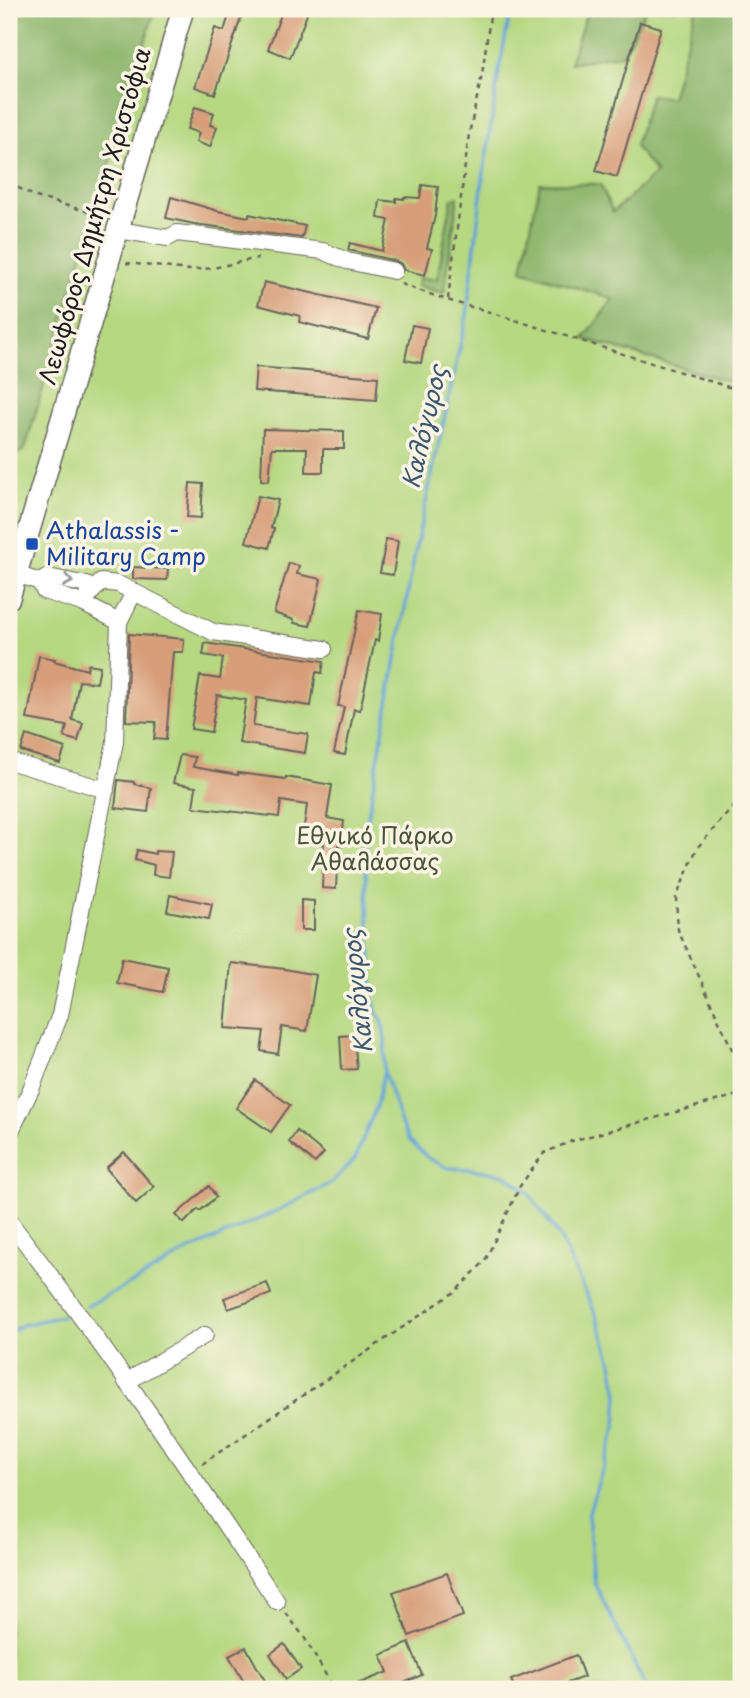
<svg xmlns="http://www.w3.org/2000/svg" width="750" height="1698" viewBox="0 0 750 1698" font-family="'Playpen Sans',sans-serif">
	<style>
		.green { fill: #b5d881; stroke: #687a4e; stroke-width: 2 }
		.forest { fill: #90b86f; stroke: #566a46; stroke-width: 2 }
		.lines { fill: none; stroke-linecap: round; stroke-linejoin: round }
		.stream { stroke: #60a0d3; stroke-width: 3.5 }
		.building { fill: #d79e79 }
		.minor-casing { stroke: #68645c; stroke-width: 18 }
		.major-casing { stroke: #68645c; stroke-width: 24 }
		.path { stroke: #68645c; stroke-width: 2.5; stroke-dasharray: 5 5; stroke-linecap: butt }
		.minor { stroke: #fff; stroke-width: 16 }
		.major { stroke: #fff; stroke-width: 21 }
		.oneway { stroke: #999 }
		.transit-dot { fill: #1a4fb4; stroke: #fcf5e5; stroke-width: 2.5 }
		.labels { text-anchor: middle; stroke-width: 7; stroke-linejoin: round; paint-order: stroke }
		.street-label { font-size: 23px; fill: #1c1c1c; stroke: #fcf5e5 }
		.transit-label { font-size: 23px; fill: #164399; stroke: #fcf5e5; text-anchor: start }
		.park-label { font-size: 23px; fill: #4a543a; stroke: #fcf5e5 }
		.water-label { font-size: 24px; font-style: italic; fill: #3b576e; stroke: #fcf5e5 }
	</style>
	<rect width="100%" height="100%" fill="#fcf5e5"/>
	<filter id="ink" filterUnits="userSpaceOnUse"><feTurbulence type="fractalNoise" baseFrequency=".0143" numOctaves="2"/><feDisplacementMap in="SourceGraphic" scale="14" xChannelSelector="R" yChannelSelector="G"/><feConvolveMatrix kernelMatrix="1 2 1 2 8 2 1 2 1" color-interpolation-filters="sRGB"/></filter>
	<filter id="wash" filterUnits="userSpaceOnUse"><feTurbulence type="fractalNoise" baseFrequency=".00686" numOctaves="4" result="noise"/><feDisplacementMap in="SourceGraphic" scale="28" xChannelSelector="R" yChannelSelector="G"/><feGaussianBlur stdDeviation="1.57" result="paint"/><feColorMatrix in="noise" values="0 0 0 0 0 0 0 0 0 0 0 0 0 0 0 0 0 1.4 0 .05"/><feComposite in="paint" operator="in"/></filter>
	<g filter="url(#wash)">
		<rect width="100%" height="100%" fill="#f4ebd2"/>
		<rect class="green" x="9" y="9" width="732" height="1680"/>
		<g class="forest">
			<polygon points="9,9 155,9 25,449 9,460"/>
			<polygon points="588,9 646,9 623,54 570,63"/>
			<polygon points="696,9 741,9 741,385 584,339 613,299 522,270 540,183 600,184 613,212 656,173 635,146 651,95 671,98"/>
			<polygon points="458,197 444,293 417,286 419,278 437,279 452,198"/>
		</g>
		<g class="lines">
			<g class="stream">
				<polyline points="511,9 500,65 483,178 467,315 416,547 364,839 373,997 376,1012 382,1020 385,1040 384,1071 401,1124 409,1140 428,1158 448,1168 470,1169 506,1175 528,1192 559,1236 595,1313 611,1358 618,1394 616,1427 588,1515 594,1582 647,1689"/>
				<polyline points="87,1306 134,1282 184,1253 283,1208 331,1183 355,1159 376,1107 383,1074"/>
				<polyline points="9,1333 22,1325 63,1316"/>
			</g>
		</g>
		<g id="blocks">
			<g class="building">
				<polygon points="231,9 244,9 215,94 195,87 215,28 224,31"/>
				<polygon points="283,9 309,9 290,58 268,49"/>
				<polygon points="640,22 661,28 617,177 596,171"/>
				<polygon points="195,107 214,113 210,125 217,127 210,147 196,142 199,133 187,129"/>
				<polygon points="422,185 438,187 435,216 427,248 432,249 425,275 404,270 401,264 396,261 348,250 350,243 382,251 389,220 378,218 380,200 396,202 396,198 404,199 404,197 420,198"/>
				<polygon points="171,197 218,211 249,217 249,214 305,226 302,238 194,224 166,218"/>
				<polygon points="264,282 376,308 368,339 299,322 300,316 258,305"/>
				<polygon points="412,325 428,328 421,363 405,360"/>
				<polygon points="256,367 378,377 376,400 254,391"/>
				<polygon points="263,429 344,431 344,449 323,449 323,472 306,472 307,448 272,448 269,481 261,480"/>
				<polygon points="190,483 203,484 201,518 187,517"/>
				<polygon points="258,496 278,500 271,528 274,529 269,548 246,542"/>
				<polygon points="386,539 398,541 393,575 380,573"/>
				<polygon points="289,563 299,566 297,574 321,579 310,626 294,623 294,620 274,613"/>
				<polygon points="133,567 168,569 167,580 133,579"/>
				<polygon points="359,610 382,614 378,641 375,640 360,710 354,709 345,755 334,753 344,707 338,706"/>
				<polygon points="129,634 184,639 183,652 173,652 166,740 154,739 156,722 126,721"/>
				<polygon points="205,643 324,661 322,673 316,672 311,706 257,698 253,726 308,734 305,753 239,743 246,700 217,695 211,732 191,729 200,676 220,679 223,658 203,655"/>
				<polygon points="39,656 55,659 54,661 87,670 88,664 100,666 97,683 79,681 72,720 83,723 78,741 64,737 67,726 27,719"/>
				<polygon points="26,735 65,748 60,763 21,751"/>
				<polygon points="180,755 195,757 193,767 238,775 238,773 286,779 286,777 332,785 327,818 344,821 341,846 338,845 336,889 322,888 324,844 302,841 307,805 281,801 279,817 193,807 196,787 173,783"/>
				<polygon points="118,780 134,782 134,784 151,788 148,812 115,808"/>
				<polygon points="137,850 155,854 155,851 172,852 169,877 153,875 154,865 135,860"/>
				<polygon points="170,895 212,904 209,919 167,911"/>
				<polygon points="301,900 314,901 314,930 301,930"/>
				<polygon points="122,958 168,967 163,992 117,983"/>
				<polygon points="231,963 285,969 316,975 307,1031 282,1027 278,1054 261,1051 264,1031 225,1028"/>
				<polygon points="354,1035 357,1069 342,1070 340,1036"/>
				<polygon points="255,1080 290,1105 271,1132 236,1108"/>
				<polygon points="297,1131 324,1153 315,1163 289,1142"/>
				<polygon points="124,1152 154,1187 136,1203 106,1168"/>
				<polygon points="209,1186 216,1197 200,1211 198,1209 184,1223 176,1215"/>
				<polygon points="267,1283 271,1294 228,1309 224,1298"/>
				<polygon points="447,1573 463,1616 409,1636 393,1592"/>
				<polygon points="409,1643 422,1675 390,1689 345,1689 388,1672 381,1655"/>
				<polygon points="284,1644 301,1669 286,1679 270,1654"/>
				<polygon points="246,1647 257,1667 270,1689 248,1689 229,1656"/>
				<polygon points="576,1655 584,1677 551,1689 515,1689 511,1680"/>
			</g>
		</g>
	</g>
	<g filter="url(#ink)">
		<use href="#blocks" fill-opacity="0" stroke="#68645c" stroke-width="2"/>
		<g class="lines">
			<g class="minor-casing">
				<g id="minor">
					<polyline points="118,230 168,238 177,233 323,251 347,261 394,271"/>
					<polyline points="16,574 40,582 48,577 87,585 89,595"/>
					<polyline points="134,592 213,632 324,649"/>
					<polyline points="82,603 119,622"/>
					<polyline points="9,761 106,790"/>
					<polyline points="9,1135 31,1089 60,1015 115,742 119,622 134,592 118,584 101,582 82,603 44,591 40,582"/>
					<path d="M9 1221C104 1344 191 1473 277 1602"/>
					<polyline points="126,1382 205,1335"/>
				</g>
			</g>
			<g class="major-casing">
				<polyline id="major" points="9,598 183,9"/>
			</g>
			<g class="path">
				<polyline points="9,183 36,197 104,216"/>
				<polyline points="126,263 190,270 213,268 258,258"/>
				<path d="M401 284C427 293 453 303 480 309L741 391"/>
				<polyline points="448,299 469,134 482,75 491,9"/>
				<polyline points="741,798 697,848 676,898 678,930 741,1069"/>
				<polyline points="202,1464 456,1291 485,1261 520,1186 544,1153 572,1141 741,1094"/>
				<polyline points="286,1613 304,1637 334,1689"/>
			</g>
			<use href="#minor" class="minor"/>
			<use href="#major" class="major"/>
		</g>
		<defs><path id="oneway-chevron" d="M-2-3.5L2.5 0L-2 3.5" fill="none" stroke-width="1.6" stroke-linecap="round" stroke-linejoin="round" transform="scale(1.75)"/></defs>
		<use class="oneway" href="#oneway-chevron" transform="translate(68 581) rotate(11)"/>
	</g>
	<rect class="transit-dot" x="25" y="537" width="14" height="14" rx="3.5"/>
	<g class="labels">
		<g class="street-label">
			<text transform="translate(95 216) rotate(-74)" y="8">Λεωφόρος Δημήτρη Χριστόφια</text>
		</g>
		<g class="transit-label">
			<text x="46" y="539">Athalassis -<tspan x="46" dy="26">Military Camp</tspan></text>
		</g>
		<g class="park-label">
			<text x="375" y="844">Εθνικό Πάρκο<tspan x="375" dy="26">Αθαλάσσας</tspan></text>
		</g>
		<g class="water-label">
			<text transform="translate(425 427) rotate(-77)" y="8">Καλόγυρος</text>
			<text transform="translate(358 991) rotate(-96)" y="8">Καλόγυρος</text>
		</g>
	</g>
	<rect width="750" height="1698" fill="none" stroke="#fcf5e5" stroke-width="35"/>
</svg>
